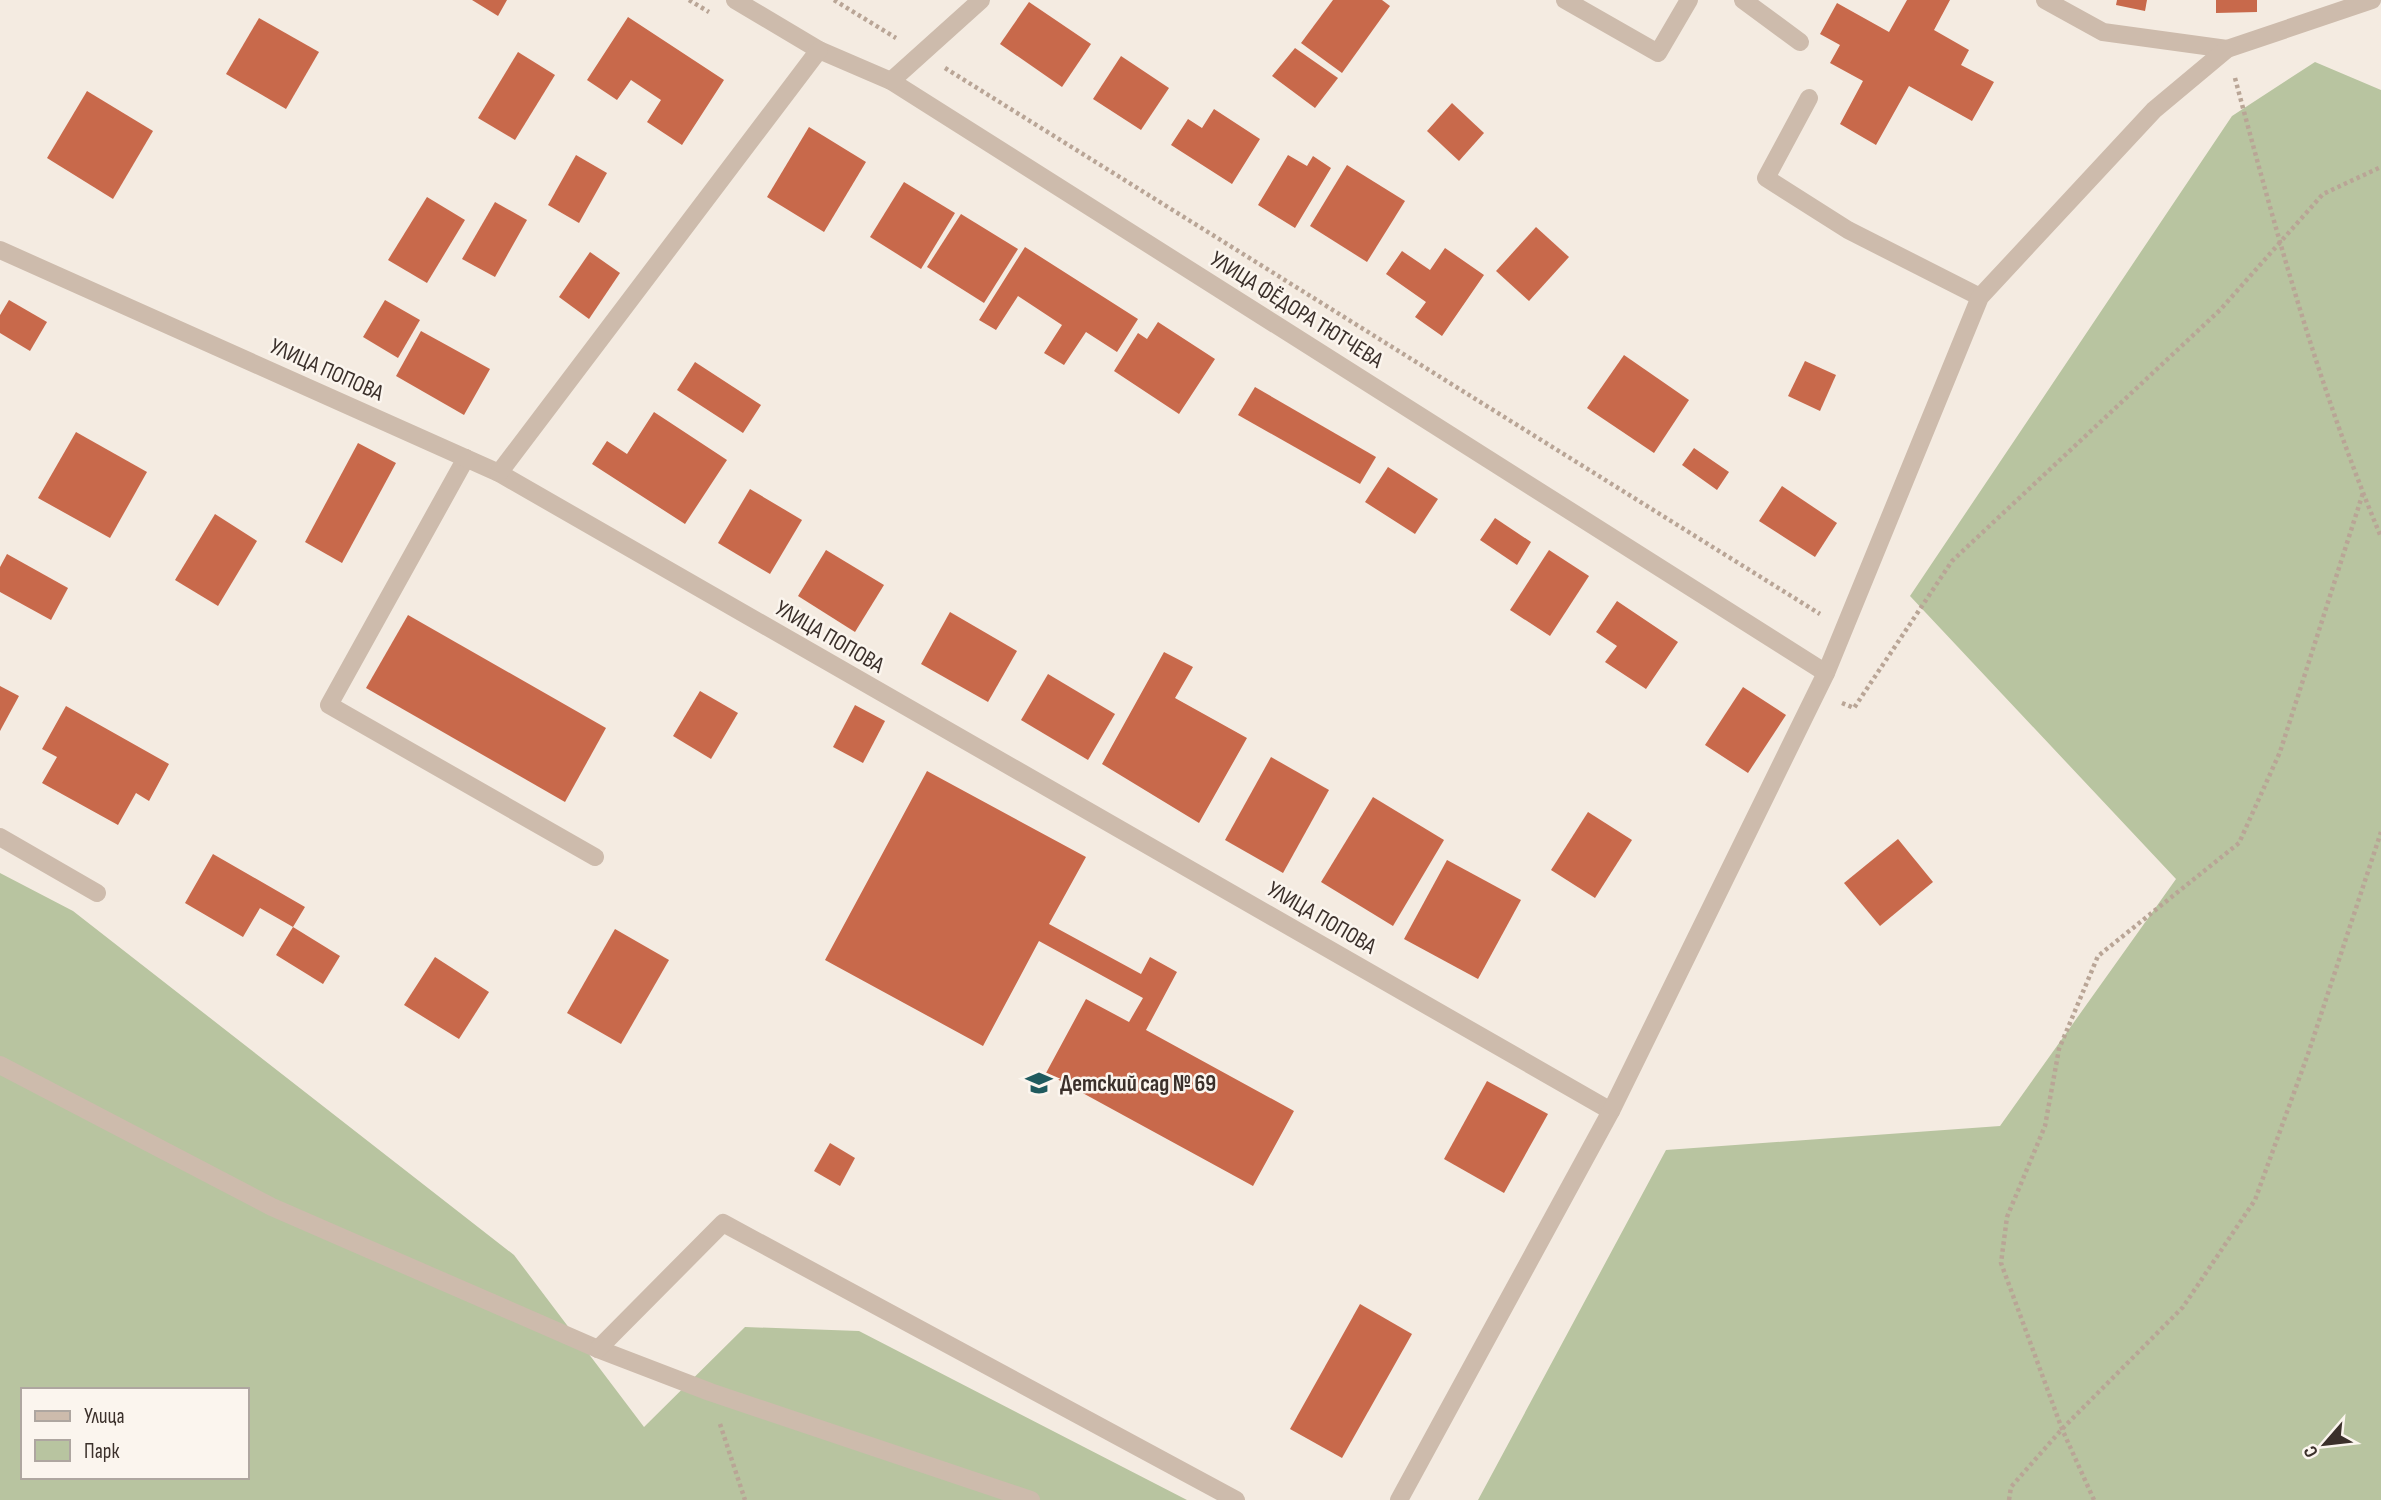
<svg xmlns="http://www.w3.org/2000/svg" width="2381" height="1500" viewBox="0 0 2381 1500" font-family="'Sofia Sans Condensed',sans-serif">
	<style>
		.green { fill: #b8c4a0; fill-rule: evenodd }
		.building { fill: #c8694b }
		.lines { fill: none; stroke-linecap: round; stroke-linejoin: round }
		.path { stroke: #b9a596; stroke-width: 4.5; stroke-dasharray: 3.5 3.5; stroke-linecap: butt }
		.lane { stroke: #cdbbac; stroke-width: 18 }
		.street { stroke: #cdbbac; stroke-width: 18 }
		.labels { text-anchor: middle; stroke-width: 5; stroke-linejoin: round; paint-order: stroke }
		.street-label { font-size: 23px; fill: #3b302b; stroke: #fbf5ee }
		.poi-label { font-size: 23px; font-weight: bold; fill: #3b302b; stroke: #fbf5ee; text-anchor: start }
	</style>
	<rect width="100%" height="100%" fill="#f4ebe1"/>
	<g class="green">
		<polygon points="2315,62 2381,90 2381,1500 1478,1500 1666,1150 2000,1126 2176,879 1910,596 2232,116"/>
		<path d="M0 873 73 911 514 1255 644 1427 745 1327 859 1331 1187 1500H0ZM23 1390H247V1477H23Z"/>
	</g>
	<g class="building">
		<polygon points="472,0 507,0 498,16"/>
		<polygon points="1333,0 1382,0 1390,6 1342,73 1301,43"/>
		<polygon points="1907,0 1950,0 1934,30 1969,50 1961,65 1994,82 1972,121 1909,86 1876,145 1840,124 1863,81 1830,63 1840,45 1820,34 1837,3 1889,32"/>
		<polygon points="2117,0 2147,0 2145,11 2116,5"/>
		<polygon points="2216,0 2257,0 2257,12 2216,13"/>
		<polygon points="1029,2 1091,44 1062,87 1000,44"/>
		<polygon points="628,17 724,80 682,145 647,122 661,100 631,80 617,100 587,80"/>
		<polygon points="259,18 319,52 286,109 226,74"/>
		<polygon points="1295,48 1338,78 1315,108 1272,76"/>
		<polygon points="518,52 555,75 515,140 478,118"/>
		<polygon points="1121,56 1169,88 1141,130 1093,99"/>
		<polygon points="87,91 153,131 113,199 47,158"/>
		<polygon points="1452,103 1484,133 1459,161 1427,131"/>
		<polygon points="1214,109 1260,139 1232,184 1171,145 1188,119 1202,128"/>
		<polygon points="809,127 866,162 824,232 767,197"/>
		<polygon points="576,155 607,173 579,223 548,205"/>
		<polygon points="1288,155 1307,166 1313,156 1331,168 1295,228 1258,205"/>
		<polygon points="1347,165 1405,201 1367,262 1310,226"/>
		<polygon points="904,182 955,213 921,269 870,237"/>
		<polygon points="427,197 465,220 427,283 388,260"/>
		<polygon points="495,202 527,220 495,277 462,259"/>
		<polygon points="961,214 1018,249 984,303 927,267"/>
		<polygon points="1536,227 1569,257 1529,301 1496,271"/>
		<polygon points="1025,247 1138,319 1117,352 1086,332 1064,365 1044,353 1062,325 1018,296 996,330 979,320"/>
		<polygon points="1445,248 1484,275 1442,336 1415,317 1426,302 1386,274 1402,251 1430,270"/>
		<polygon points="590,252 620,273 589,319 559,297"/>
		<polygon points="9,300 47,322 30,351 0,333 0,315"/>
		<polygon points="385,300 420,320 398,358 363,337"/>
		<polygon points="1158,322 1215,359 1179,414 1114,371 1138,333 1147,339"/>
		<polygon points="421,331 490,369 464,415 396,376"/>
		<polygon points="1624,355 1689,400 1654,453 1587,408"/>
		<polygon points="1805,361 1836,375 1820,411 1788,396"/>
		<polygon points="695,362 761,405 743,433 677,390"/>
		<polygon points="1255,387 1376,457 1360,484 1238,415"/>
		<polygon points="654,412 727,460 685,524 592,464 607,441 627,454"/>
		<polygon points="76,432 147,472 110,538 38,498"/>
		<polygon points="358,443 396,463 342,563 305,542"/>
		<polygon points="1694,448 1729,472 1717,490 1682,465"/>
		<polygon points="1388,467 1438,499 1415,534 1365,502"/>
		<polygon points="1782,486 1837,523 1815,557 1759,521"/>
		<polygon points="750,489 802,520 770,574 718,543"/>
		<polygon points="215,514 257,541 218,606 175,580"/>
		<polygon points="1495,518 1531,542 1517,565 1480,540"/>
		<polygon points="826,550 884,585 855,632 798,596"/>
		<polygon points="1549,550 1589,576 1550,636 1510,610"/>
		<polygon points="7,554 68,588 51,620 0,592 0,567"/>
		<polygon points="1617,601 1678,642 1646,689 1605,662 1617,646 1596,632"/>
		<polygon points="950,612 1017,651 988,702 921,664"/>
		<polygon points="408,615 606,728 565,802 366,688"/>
		<polygon points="1164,652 1193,667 1175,698 1247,738 1199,823 1102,764"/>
		<polygon points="1048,674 1115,714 1088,760 1021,720"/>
		<polygon points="0,686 19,696 0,731"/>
		<polygon points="1743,687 1786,715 1748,773 1705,745"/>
		<polygon points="700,691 738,713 711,759 673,736"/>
		<polygon points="855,705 885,721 863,763 833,747"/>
		<polygon points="66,706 169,764 149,801 136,793 118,825 42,783 57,757 42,749"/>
		<polygon points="1271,757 1329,790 1283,873 1225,840"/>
		<polygon points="927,771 1086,857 1049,924 1141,974 1150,957 1177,972 1146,1030 1294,1111 1253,1186 1046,1073 1086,999 1129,1022 1143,998 1039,941 983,1046 825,960"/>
		<polygon points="1373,797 1444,840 1393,926 1321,882"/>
		<polygon points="1588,812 1632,840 1595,898 1551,870"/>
		<polygon points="1898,839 1933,882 1880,926 1844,883"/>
		<polygon points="213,854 305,907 293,927 260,908 243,937 185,903"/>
		<polygon points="1447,860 1521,900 1478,979 1404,939"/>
		<polygon points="293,927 340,956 323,984 276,955"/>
		<polygon points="615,929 669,960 621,1044 567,1013"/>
		<polygon points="435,957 489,992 459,1039 404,1005"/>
		<polygon points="1487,1081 1548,1114 1504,1193 1444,1159"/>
		<polygon points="830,1143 855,1158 840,1186 814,1171"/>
		<polygon points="1360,1304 1412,1334 1342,1458 1290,1429"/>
	</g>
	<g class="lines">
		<g class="path">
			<polyline points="689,0 709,12"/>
			<polyline points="834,0 896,38"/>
			<polyline points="945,68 1820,614"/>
			<path d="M2235 78C2276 232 2319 389 2381 537"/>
			<polyline points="1842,703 1854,708 1952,561 2220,310 2323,194 2381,167"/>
			<polyline points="720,1424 745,1500"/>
			<polyline points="2009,1500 2011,1487 2062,1429 2183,1307 2255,1200 2308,1054 2381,832"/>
			<polyline points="2094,1500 2062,1429 2001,1263 2007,1217 2045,1126 2059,1049 2098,956 2239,843 2280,752 2363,493"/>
		</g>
		<g class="lane">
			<polyline points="1565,0 1658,53 1689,0"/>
			<polyline points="466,458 329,705 595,857"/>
		</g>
		<g class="street">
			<polyline points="735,0 819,50 891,81 1826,673"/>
			<polyline points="1743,0 1800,42"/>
			<polyline points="2045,0 2103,32 2227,49"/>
			<polyline points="891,81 981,0"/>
			<polyline points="1809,98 1766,178 1848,230 1980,297"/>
			<polyline points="0,250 499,473 1611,1111"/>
			<polyline points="499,473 819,50"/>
			<polyline points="0,837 97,893"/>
			<polyline points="0,1065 272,1207 598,1349 710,1392 1031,1500"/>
			<polyline points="598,1349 723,1223 1236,1500"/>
			<polyline points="1399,1500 1611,1111 1826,673 1980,297 2154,110 2227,49 2372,0"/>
		</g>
	</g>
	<defs>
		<g id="school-bare" transform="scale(2.1)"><path d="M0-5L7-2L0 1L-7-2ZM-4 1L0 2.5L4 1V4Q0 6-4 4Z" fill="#1f5a5e" stroke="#fbf5ee" stroke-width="2.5" paint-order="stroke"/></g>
	</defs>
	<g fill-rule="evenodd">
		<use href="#school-bare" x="1039" y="1083"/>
	</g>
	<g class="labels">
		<g class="street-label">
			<text transform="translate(1297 309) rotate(32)" y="8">УЛИЦА ФЁДОРА ТЮТЧЕВА</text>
			<text transform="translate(327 369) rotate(24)" y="8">УЛИЦА ПОПОВА</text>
			<text transform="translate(830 636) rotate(30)" y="8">УЛИЦА ПОПОВА</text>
			<text transform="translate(1322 917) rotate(30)" y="8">УЛИЦА ПОПОВА</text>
		</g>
		<g class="poi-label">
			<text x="1060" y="1091">Детский сад № 69</text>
		</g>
	</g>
	<rect x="21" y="1388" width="228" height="91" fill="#fbf5ee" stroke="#aea6a0" stroke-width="2"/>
	<rect x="35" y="1411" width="35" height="10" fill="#cdbbac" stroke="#aea6a0" stroke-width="2"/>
	<text x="84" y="1423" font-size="21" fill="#3b302b">Улица</text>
	<rect x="35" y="1440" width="35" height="21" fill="#b8c4a0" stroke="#aea6a0" stroke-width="2"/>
	<text x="84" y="1458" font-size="21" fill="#3b302b">Парк</text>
	<g transform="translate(2325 1444) rotate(242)" stroke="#fbf5ee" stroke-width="5" paint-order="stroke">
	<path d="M0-5L12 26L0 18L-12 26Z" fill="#3b302b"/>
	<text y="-10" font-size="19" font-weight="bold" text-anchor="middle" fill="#3b302b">С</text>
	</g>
</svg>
